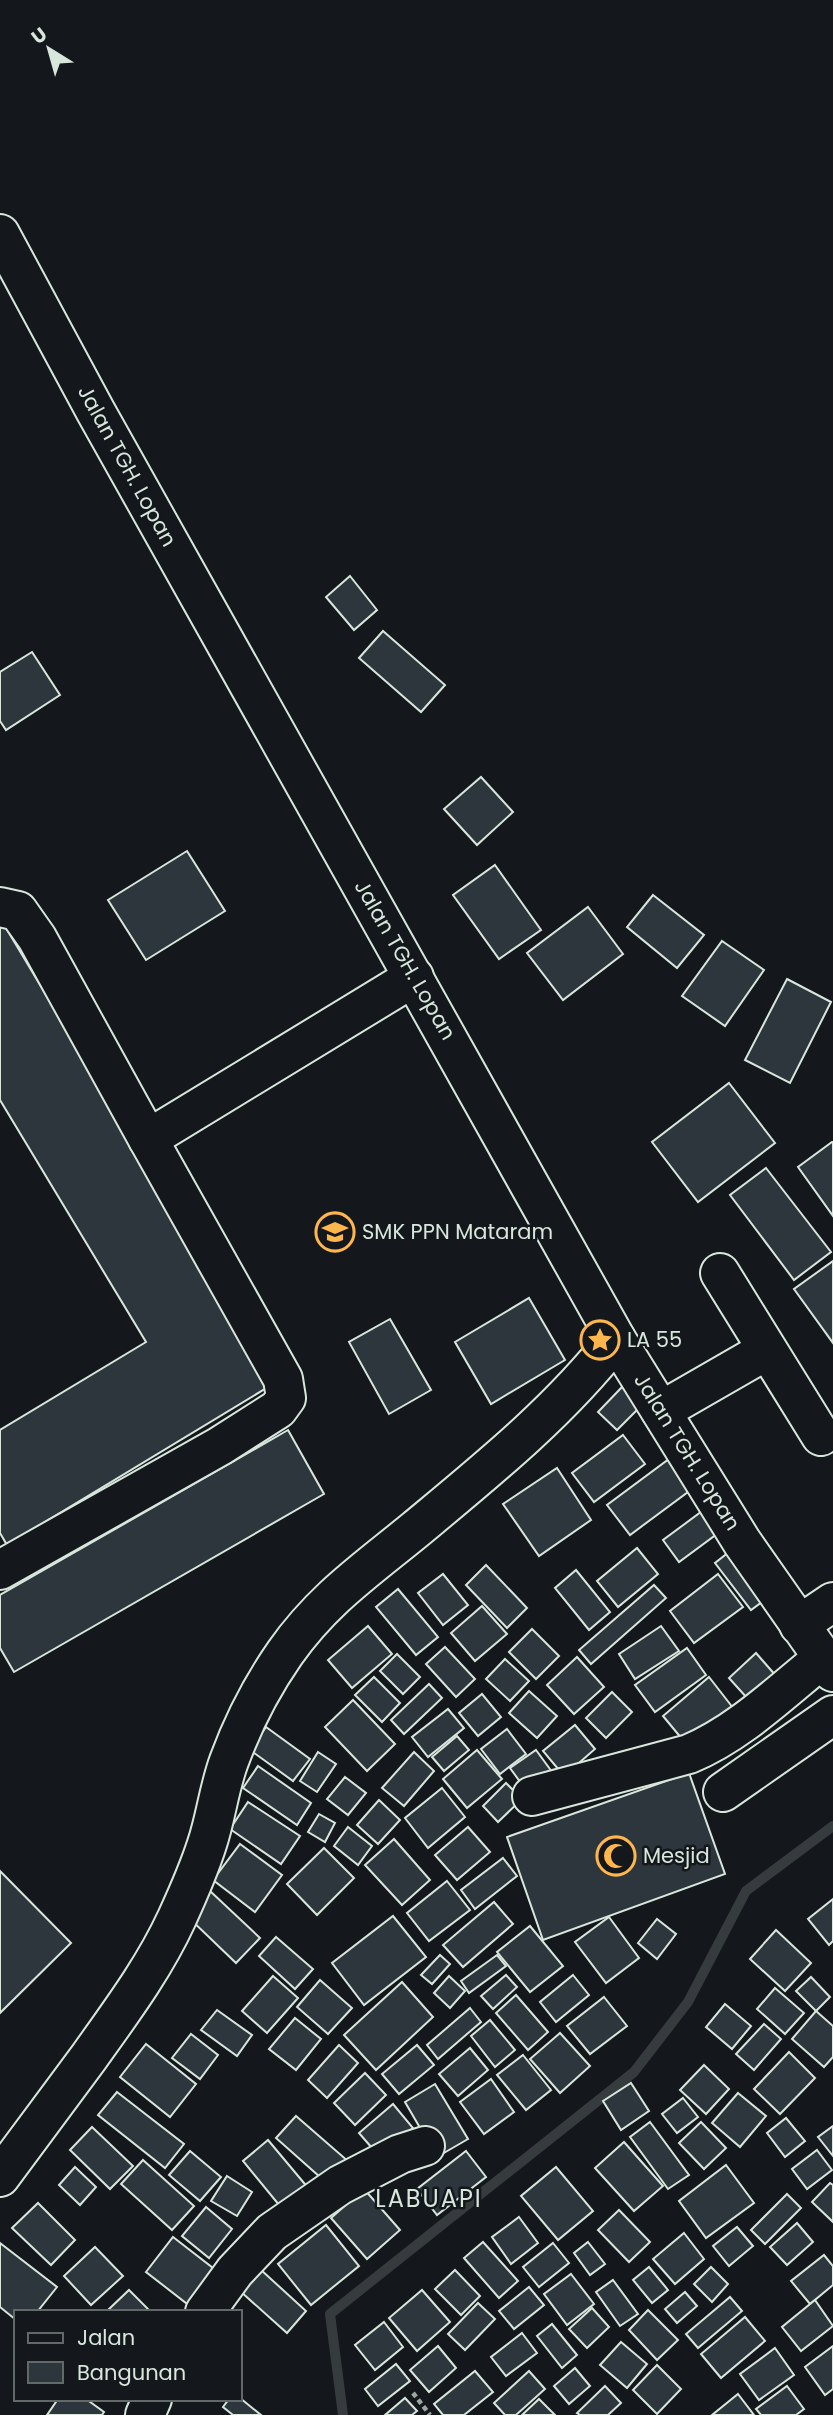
<svg xmlns="http://www.w3.org/2000/svg" width="833" height="2415" viewBox="0 0 833 2415" font-family="Poppins,sans-serif">
	<style>
		.lines { fill: none; stroke-linecap: round; stroke-linejoin: round }
		.stream { stroke: #363b3e; stroke-width: 10 }
		.building { fill: #2c363c; stroke: #d8e6dc; stroke-width: 2 }
		.minor-casing { stroke: #d8e6dc; stroke-width: 42 }
		.highway-casing { stroke: #d8e6dc; stroke-width: 42 }
		.path { stroke: #9da8a2; stroke-width: 4.5; stroke-dasharray: 5 3.5; stroke-linecap: butt }
		.minor { stroke: #14181c; stroke-width: 38 }
		.highway { stroke: #14181c; stroke-width: 38 }
		.labels { text-anchor: middle; stroke-width: 5; stroke-linejoin: round; paint-order: stroke }
		.street-label { font-size: 21px; fill: #d8e6dc; stroke: #14181c }
		.poi-label { font-size: 21px; fill: #d8e6dc; stroke: #14181c; text-anchor: start }
		.quarter-label { font-size: 24px; letter-spacing: 2px; fill: #d8e6dc; stroke: #14181c }
	</style>
	<rect width="100%" height="100%" fill="#14181c"/>
	<g class="lines">
		<polyline class="stream" points="343,2415 330,2314 634,2072 688,2002 746,1891 833,1826"/>
	</g>
	<g class="building">
		<polygon points="350,576 377,610 354,630 326,597"/>
		<polygon points="383,631 445,685 421,712 359,658"/>
		<polygon points="32,652 60,695 6,730 0,721 0,672"/>
		<polygon points="481,777 513,812 477,845 444,809"/>
		<polygon points="187,851 225,911 146,960 108,900"/>
		<polygon points="495,865 541,930 499,959 453,895"/>
		<polygon points="653,895 704,935 677,968 627,927"/>
		<polygon points="588,907 623,954 563,1000 527,953"/>
		<polygon points="0,918 278,1381 7,1545 0,1533 0,1430 146,1342 0,1100"/>
		<polygon points="722,941 764,970 725,1026 682,996"/>
		<polygon points="787,979 831,1002 790,1083 745,1060"/>
		<polygon points="729,1083 775,1143 698,1202 652,1142"/>
		<polygon points="832,1142 833,1142 833,1216 798,1167"/>
		<polygon points="766,1168 831,1252 794,1280 730,1195"/>
		<polygon points="833,1261 833,1343 794,1289"/>
		<polygon points="529,1298 565,1360 491,1404 455,1342"/>
		<polygon points="390,1319 431,1390 389,1414 349,1342"/>
		<polygon points="623,1386 642,1405 617,1430 598,1412"/>
		<polygon points="288,1430 324,1494 14,1672 0,1648 0,1595"/>
		<polygon points="623,1435 645,1464 594,1502 572,1473"/>
		<polygon points="669,1459 692,1489 630,1535 607,1505"/>
		<polygon points="557,1468 591,1520 539,1556 503,1504"/>
		<polygon points="709,1506 725,1528 679,1562 663,1540"/>
		<polygon points="738,1545 774,1593 751,1610 715,1563"/>
		<polygon points="637,1548 658,1574 618,1607 597,1581"/>
		<polygon points="486,1565 527,1608 507,1628 466,1585"/>
		<polygon points="576,1570 610,1612 589,1630 555,1588"/>
		<polygon points="443,1574 468,1605 443,1625 418,1593"/>
		<polygon points="718,1574 743,1607 694,1643 670,1611"/>
		<polygon points="654,1585 666,1598 591,1664 579,1650"/>
		<polygon points="398,1589 438,1637 416,1655 376,1607"/>
		<polygon points="482,1606 507,1634 475,1661 451,1633"/>
		<polygon points="368,1626 392,1654 352,1688 328,1660"/>
		<polygon points="661,1626 679,1651 635,1679 619,1654"/>
		<polygon points="532,1629 559,1656 536,1679 509,1652"/>
		<polygon points="445,1647 475,1679 456,1697 426,1664"/>
		<polygon points="687,1648 706,1675 655,1712 635,1685"/>
		<polygon points="756,1653 784,1685 757,1709 729,1678"/>
		<polygon points="397,1654 420,1677 403,1694 380,1671"/>
		<polygon points="577,1657 604,1687 574,1714 547,1685"/>
		<polygon points="505,1659 529,1681 510,1701 486,1679"/>
		<polygon points="374,1677 400,1703 382,1722 355,1695"/>
		<polygon points="709,1677 737,1713 692,1751 663,1716"/>
		<polygon points="429,1684 442,1698 404,1734 391,1720"/>
		<polygon points="529,1691 557,1716 537,1738 509,1713"/>
		<polygon points="612,1692 632,1712 606,1738 586,1718"/>
		<polygon points="482,1694 501,1717 478,1736 459,1713"/>
		<polygon points="353,1700 395,1744 367,1771 325,1727"/>
		<polygon points="448,1709 464,1728 428,1757 412,1737"/>
		<polygon points="575,1725 595,1749 564,1776 543,1751"/>
		<polygon points="266,1727 310,1759 293,1781 250,1750"/>
		<polygon points="507,1729 526,1754 500,1774 481,1749"/>
		<polygon points="457,1736 469,1750 444,1771 432,1757"/>
		<polygon points="477,1750 502,1779 467,1808 443,1779"/>
		<polygon points="536,1750 555,1776 529,1794 510,1768"/>
		<polygon points="318,1752 336,1764 317,1792 300,1781"/>
		<polygon points="414,1752 434,1771 404,1806 382,1788"/>
		<polygon points="258,1766 311,1803 297,1825 243,1788"/>
		<polygon points="689,1773 725,1874 543,1940 507,1837"/>
		<polygon points="345,1777 366,1793 348,1815 327,1799"/>
		<polygon points="506,1783 522,1799 498,1822 483,1806"/>
		<polygon points="442,1788 465,1817 428,1848 405,1818"/>
		<polygon points="379,1800 400,1820 378,1844 357,1825"/>
		<polygon points="248,1802 300,1836 281,1864 230,1829"/>
		<polygon points="319,1814 335,1823 325,1842 308,1832"/>
		<polygon points="348,1827 372,1846 358,1865 334,1846"/>
		<polygon points="468,1827 490,1852 457,1880 435,1855"/>
		<polygon points="394,1839 430,1880 402,1905 365,1865"/>
		<polygon points="240,1844 282,1875 255,1912 213,1880"/>
		<polygon points="324,1848 354,1878 317,1915 287,1884"/>
		<polygon points="503,1858 517,1876 475,1909 461,1890"/>
		<polygon points="0,1871 71,1943 0,2013"/>
		<polygon points="447,1881 470,1910 429,1941 407,1913"/>
		<polygon points="210,1891 260,1938 236,1963 187,1916"/>
		<polygon points="833,1899 833,1941 829,1945 808,1919"/>
		<polygon points="494,1902 513,1924 463,1967 443,1945"/>
		<polygon points="393,1916 426,1957 364,2005 332,1963"/>
		<polygon points="609,1917 639,1958 606,1983 575,1942"/>
		<polygon points="657,1919 676,1934 657,1959 638,1943"/>
		<polygon points="530,1926 563,1966 530,1992 497,1952"/>
		<polygon points="776,1930 811,1963 785,1991 750,1959"/>
		<polygon points="276,1937 313,1969 295,1989 259,1956"/>
		<polygon points="440,1955 450,1964 432,1984 421,1975"/>
		<polygon points="497,1955 506,1966 469,1993 461,1981"/>
		<polygon points="506,1975 517,1987 493,2009 481,1996"/>
		<polygon points="573,1975 589,1995 556,2022 540,2002"/>
		<polygon points="273,1976 298,1998 267,2033 242,2011"/>
		<polygon points="449,1976 465,1991 450,2008 434,1993"/>
		<polygon points="811,1977 830,1997 816,2011 796,1991"/>
		<polygon points="320,1980 352,2008 328,2034 297,2007"/>
		<polygon points="402,1982 433,2017 376,2070 344,2035"/>
		<polygon points="775,1988 804,2013 785,2034 757,2009"/>
		<polygon points="516,1995 548,2032 528,2050 496,2013"/>
		<polygon points="604,1997 627,2026 590,2054 567,2026"/>
		<polygon points="725,2004 751,2026 732,2049 706,2027"/>
		<polygon points="470,2008 481,2022 438,2059 427,2045"/>
		<polygon points="217,2010 252,2035 237,2056 201,2030"/>
		<polygon points="816,2011 833,2026 833,2057 824,2067 792,2039"/>
		<polygon points="295,2018 321,2039 296,2070 269,2049"/>
		<polygon points="490,2020 515,2050 495,2067 471,2036"/>
		<polygon points="764,2024 781,2039 754,2070 736,2054"/>
		<polygon points="560,2033 590,2066 560,2093 530,2059"/>
		<polygon points="191,2034 218,2055 200,2079 172,2058"/>
		<polygon points="146,2044 196,2084 170,2117 120,2077"/>
		<polygon points="339,2045 358,2063 327,2098 308,2080"/>
		<polygon points="417,2045 434,2065 399,2094 382,2074"/>
		<polygon points="470,2048 488,2070 458,2096 439,2074"/>
		<polygon points="789,2052 815,2078 780,2114 754,2089"/>
		<polygon points="523,2055 551,2090 526,2110 497,2075"/>
		<polygon points="704,2065 729,2089 706,2114 680,2090"/>
		<polygon points="365,2073 386,2095 355,2125 334,2103"/>
		<polygon points="491,2079 514,2112 484,2134 460,2102"/>
		<polygon points="631,2083 649,2111 621,2130 603,2101"/>
		<polygon points="435,2084 468,2139 437,2157 405,2102"/>
		<polygon points="117,2092 184,2144 165,2168 98,2115"/>
		<polygon points="738,2093 766,2116 740,2147 712,2123"/>
		<polygon points="683,2098 698,2117 677,2133 662,2114"/>
		<polygon points="393,2104 413,2128 379,2156 359,2133"/>
		<polygon points="296,2116 349,2162 329,2185 276,2138"/>
		<polygon points="786,2118 805,2141 785,2157 767,2133"/>
		<polygon points="650,2122 689,2175 668,2189 630,2137"/>
		<polygon points="701,2122 726,2148 704,2169 679,2143"/>
		<polygon points="833,2126 833,2156 818,2137"/>
		<polygon points="92,2127 133,2166 110,2189 70,2150"/>
		<polygon points="268,2140 309,2189 284,2211 243,2161"/>
		<polygon points="624,2142 663,2186 634,2211 595,2168"/>
		<polygon points="817,2150 832,2170 807,2189 792,2169"/>
		<polygon points="190,2151 221,2177 200,2201 169,2175"/>
		<polygon points="466,2151 486,2177 437,2215 417,2189"/>
		<polygon points="143,2160 194,2206 172,2230 121,2184"/>
		<polygon points="726,2165 754,2203 706,2238 679,2201"/>
		<polygon points="75,2167 96,2187 80,2205 59,2185"/>
		<polygon points="556,2167 593,2211 558,2240 521,2196"/>
		<polygon points="227,2176 252,2192 237,2216 211,2201"/>
		<polygon points="830,2183 833,2185 833,2222 812,2202"/>
		<polygon points="364,2189 400,2230 367,2259 331,2218"/>
		<polygon points="787,2194 801,2208 765,2244 751,2230"/>
		<polygon points="38,2203 75,2240 51,2265 12,2228"/>
		<polygon points="206,2207 232,2229 209,2258 182,2236"/>
		<polygon points="619,2210 650,2242 629,2262 598,2230"/>
		<polygon points="519,2217 538,2243 511,2264 492,2237"/>
		<polygon points="797,2223 813,2242 787,2265 770,2247"/>
		<polygon points="326,2225 359,2266 311,2305 278,2264"/>
		<polygon points="737,2227 753,2246 729,2266 713,2246"/>
		<polygon points="684,2233 704,2259 675,2284 653,2259"/>
		<polygon points="173,2237 222,2275 195,2310 146,2272"/>
		<polygon points="483,2242 518,2281 499,2298 464,2258"/>
		<polygon points="588,2242 605,2264 590,2275 574,2253"/>
		<polygon points="0,2243 57,2287 37,2312 16,2312 16,2320 0,2307"/>
		<polygon points="553,2243 569,2263 539,2287 523,2267"/>
		<polygon points="95,2247 123,2276 91,2305 64,2276"/>
		<polygon points="824,2255 833,2266 833,2285 810,2304 791,2281"/>
		<polygon points="649,2267 668,2290 652,2303 633,2280"/>
		<polygon points="711,2267 728,2284 712,2302 694,2284"/>
		<polygon points="260,2269 306,2311 287,2333 240,2291"/>
		<polygon points="455,2270 480,2296 461,2315 435,2289"/>
		<polygon points="571,2274 594,2304 567,2325 544,2294"/>
		<polygon points="613,2280 638,2314 620,2326 596,2292"/>
		<polygon points="529,2287 544,2305 514,2329 499,2311"/>
		<polygon points="129,2290 149,2310 106,2312"/>
		<polygon points="422,2290 450,2322 417,2351 389,2318"/>
		<polygon points="685,2292 697,2306 677,2323 665,2309"/>
		<polygon points="730,2297 742,2311 698,2348 686,2334"/>
		<polygon points="815,2300 833,2326 801,2351 782,2327"/>
		<polygon points="478,2303 495,2319 465,2350 448,2334"/>
		<polygon points="592,2308 609,2327 587,2348 569,2329"/>
		<polygon points="648,2310 678,2340 657,2360 629,2330"/>
		<polygon points="745,2317 765,2341 721,2378 701,2354"/>
		<polygon points="384,2322 403,2347 375,2370 355,2345"/>
		<polygon points="552,2324 577,2355 562,2368 537,2336"/>
		<polygon points="522,2333 537,2353 506,2376 491,2357"/>
		<polygon points="621,2342 647,2364 627,2388 600,2365"/>
		<polygon points="438,2346 456,2368 429,2392 410,2370"/>
		<polygon points="833,2346 833,2389 825,2395 805,2367"/>
		<polygon points="775,2348 794,2375 759,2400 740,2374"/>
		<polygon points="396,2364 410,2381 378,2406 365,2389"/>
		<polygon points="657,2365 681,2389 657,2414 633,2390"/>
		<polygon points="575,2368 590,2386 569,2404 554,2386"/>
		<polygon points="475,2371 493,2392 464,2415 443,2415 434,2404"/>
		<polygon points="529,2371 545,2389 516,2415 505,2415 494,2403"/>
		<polygon points="605,2386 621,2403 608,2415 580,2415 577,2413"/>
		<polygon points="787,2386 804,2409 796,2415 761,2415 756,2409"/>
		<polygon points="738,2394 754,2415 712,2415"/>
		<polygon points="240,2398 261,2415 233,2415 223,2407 229,2399"/>
		<polygon points="405,2398 417,2411 412,2415 385,2415"/>
		<polygon points="58,2399 86,2399 104,2412 102,2415 47,2415"/>
		<polygon points="539,2399 555,2415 522,2415"/>
	</g>
	<g class="lines">
		<g class="minor-casing">
			<g id="minor">
				<polyline points="0,907 18,911 37,938 148,1139"/>
				<polyline points="720,1273 821,1436"/>
				<polyline points="661,1411 767,1350"/>
				<polyline points="0,1570 220,1446 278,1409 286,1398 283,1379 148,1139 414,977"/>
				<polyline points="799,1625 833,1602"/>
				<polyline points="723,1792 833,1715"/>
				<path d="M532 1796 689 1754C739 1733 781 1692 823 1658"/>
				<path d="M0 2177C30 2137 59 2097 89 2057 121 2012 154 1968 177 1918 188 1894 199 1869 207 1844 216 1817 219 1788 229 1761 243 1723 262 1686 285 1653 323 1599 366 1570 416 1529 487 1470 560 1411 616 1339"/>
				<polyline points="205,2312 235,2271 272,2232 340,2185 400,2154 425,2146"/>
				<polyline points="145,2415 152,2399"/>
			</g>
		</g>
		<g class="highway-casing">
			<polyline id="highway" points="0,234 96,412 616,1339 742,1542 833,1672"/>
		</g>
		<polyline class="path" points="413,2393 430,2415"/>
		<use href="#minor" class="minor"/>
		<use href="#highway" class="highway"/>
	</g>
	<defs>
		<g id="school-ring" transform="scale(2.0125)"><circle r="9.5" fill="#14181c" stroke="#ffb74d" stroke-width="1.5"/><path d="M0-5L7-2L0 1L-7-2ZM-4 1L0 2.5L4 1V4Q0 6-4 4Z" fill="#ffb74d"/></g>
		<g id="sight-ring" transform="scale(2.0125)"><circle r="9.5" fill="#14181c" stroke="#ffb74d" stroke-width="1.5"/><path d="M0-6L1.8-2.2L6-1.7L2.9 1.2L3.7 5.4L0 3.3L-3.7 5.4L-2.9 1.2L-6-1.7L-1.8-2.2Z" fill="#ffb74d"/></g>
		<g id="mosque-ring" transform="scale(2.0125)"><circle r="9.5" fill="#14181c" stroke="#ffb74d" stroke-width="1.5"/><path d="M3.5-4.9A6 6 0 1 0 3.5 4.9A5 5 0 1 1 3.5-4.9Z" fill="#ffb74d"/></g>
	</defs>
	<g fill-rule="evenodd">
		<use href="#school-ring" x="335" y="1232"/>
		<use href="#sight-ring" x="600" y="1340"/>
		<use href="#mosque-ring" x="616" y="1856"/>
	</g>
	<g class="labels">
		<g class="street-label">
			<text transform="translate(127 466) rotate(61)" y="7">Jalan TGH. Lopan</text>
			<text transform="translate(405 960) rotate(60)" y="7">Jalan TGH. Lopan</text>
			<text transform="translate(687 1452) rotate(58)" y="7">Jalan TGH. Lopan</text>
		</g>
		<g class="poi-label">
			<text x="362" y="1239">SMK PPN Mataram</text>
			<text x="627" y="1347">LA 55</text>
			<text x="643" y="1863">Mesjid</text>
		</g>
		<g class="quarter-label">
			<text x="429" y="2207">LABUAPI</text>
		</g>
	</g>
	<rect x="14" y="2310" width="228" height="91" fill="#14181c" stroke="#626a69" stroke-width="2"/>
	<rect x="28" y="2333" width="35" height="10" fill="#14181c" stroke="#626a69" stroke-width="2"/>
	<text x="77" y="2345" font-size="21" fill="#d8e6dc">Jalan</text>
	<rect x="28" y="2362" width="35" height="21" fill="#2c363c" stroke="#626a69" stroke-width="2"/>
	<text x="77" y="2380" font-size="21" fill="#d8e6dc">Bangunan</text>
	<g transform="translate(49 49) rotate(323)" stroke="#14181c" stroke-width="5" paint-order="stroke">
	<path d="M0-5L12 26L0 18L-12 26Z" fill="#d8e6dc"/>
	<text y="-10" font-size="19" font-weight="bold" text-anchor="middle" fill="#d8e6dc">U</text>
	</g>
</svg>
